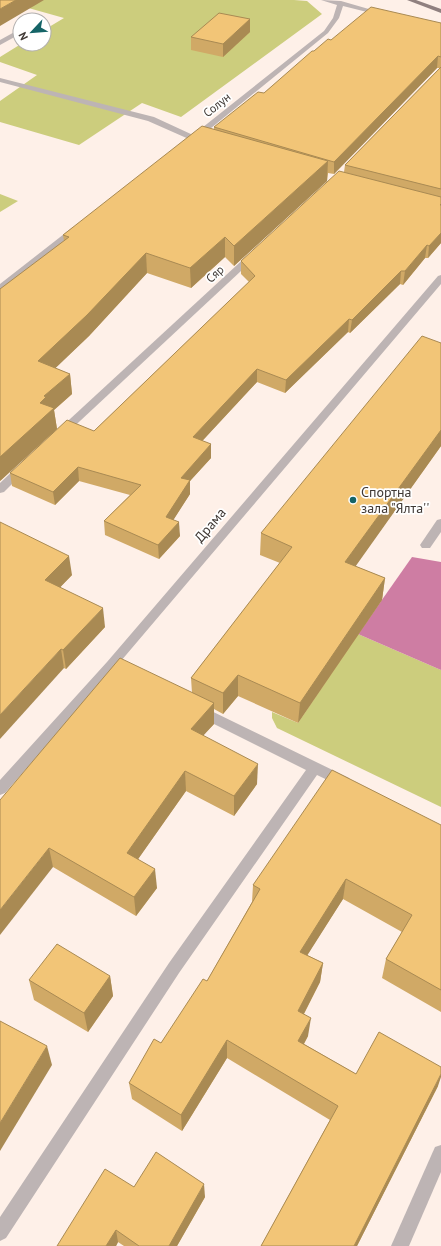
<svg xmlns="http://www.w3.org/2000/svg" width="441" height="1246" viewBox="0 0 441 1246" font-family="'PT Sans',sans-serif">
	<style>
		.green { fill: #cccd7d }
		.water { fill: #ce7da3 }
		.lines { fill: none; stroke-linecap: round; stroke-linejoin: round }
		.minor { fill: #bdb4b4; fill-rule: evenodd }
		.major { fill: #90807f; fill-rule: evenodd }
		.wall { fill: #d0a966 }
		.shaded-wall { fill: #a98a53 }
		.building { fill: #f2c577; stroke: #a98a53 }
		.poi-dot { fill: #156467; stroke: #fff; stroke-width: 1.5 }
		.labels { text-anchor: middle; stroke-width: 3.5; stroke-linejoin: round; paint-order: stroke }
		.far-street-label { font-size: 12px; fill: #3f3834; stroke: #fff }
		.poi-label { font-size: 14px; fill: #3f3834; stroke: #fff; text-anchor: start }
		.street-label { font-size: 14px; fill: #3f3834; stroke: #fff }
	</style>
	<rect width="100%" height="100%" fill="#fef0e8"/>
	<g class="green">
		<polygon points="0,0 294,0 307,1 322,14 181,117 142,103 79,145 0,122 0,101 37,75 0,62 0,57 21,44 44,44 44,30 64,18"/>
		<polygon points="0,194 18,201 0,212"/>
		<polygon points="358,634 441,670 441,807 277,728 272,718 272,712 298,723"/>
	</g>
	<polygon class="water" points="412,557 441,562 441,670 358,634"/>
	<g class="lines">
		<g class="minor">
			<polygon points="321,0 341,1 386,14 383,16 343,6 339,18 328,33 200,137 208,139 208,143 191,140 148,121 0,82 0,78 154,117 193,135 324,31 333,18 337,5"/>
			<polygon points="20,29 20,34 0,45 0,40"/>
			<polygon points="76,226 80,229 79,231 3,290 0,291 0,284 73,227"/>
			<polygon points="253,252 256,253 257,255 256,257 65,435 57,435 56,433 57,431 250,253"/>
			<polygon points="441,275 441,284 115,668 5,793 0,795 0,780 107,662 438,276"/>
			<polygon points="22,465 26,466 27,468 26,470 4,492 0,493 0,483 18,466"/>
			<polygon points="441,519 441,532 430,548 422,548 420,545 422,542 437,520"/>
			<polygon points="199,705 349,778 351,782 349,786 344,788 317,775 179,973 6,1238 0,1241 0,1217 169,963 306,770 194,714 193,710 194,706"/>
			<polygon points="441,1145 441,1172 409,1246 391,1246 435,1147"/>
		</g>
		<polygon class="major" points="407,0 416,0 441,9 441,13"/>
	</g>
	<g class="wall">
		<polygon points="250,19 250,32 223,57 191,50 191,37"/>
		<polygon points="441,23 441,243 428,258 425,258 403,285 400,284 350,333 348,332 285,393 257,382 202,441 211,444 211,458 190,481 190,494 173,520 180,536 159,559 105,535 104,521 130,495 79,481 55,505 12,486 10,473 94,431 249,282 241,274 241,261 344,172 345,165 440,68 437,68 334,174 328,173 327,181 234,266 225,257 191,288 147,273 89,336 55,368 70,374 72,394 54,410 57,429 0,481 64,241 63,235 214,129 214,127 264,93 314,51 331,40"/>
		<polygon points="441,343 441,446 355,566 385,578 382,600 298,723 238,696 223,714 214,709 214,724 203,735 257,784 234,816 186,791 138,859 157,888 136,916 53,867 0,800 192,693 191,678 280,563 260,555 261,533"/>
		<polygon points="0,522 72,575 60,587 105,627 66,669 64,668"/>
		<polygon points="441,825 441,1012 382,978 386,959 402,932 343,899 307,955 323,963 320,982 304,1014 308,1036 304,1044 356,1074 438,1086 357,1246 261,1246 330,1120 227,1058 182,1131 132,1099 129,1083 161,1043 207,981 252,902 253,885"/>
		<polygon points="110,976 113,996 88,1032 34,1000 29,980"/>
		<polygon points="134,1187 205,1197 177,1246 124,1246 118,1242 116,1246 57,1246"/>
	</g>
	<g class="shaded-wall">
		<polygon points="16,0 44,0 0,26 0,9"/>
		<polygon points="250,19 250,32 223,57 223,44"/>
		<polygon points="438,56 437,68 334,174 334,162"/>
		<polygon points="328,161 327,181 234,266 234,246"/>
		<polygon points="441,233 441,243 428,258 429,246"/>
		<polygon points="225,237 225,257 191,288 190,268"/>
		<polygon points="427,245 425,258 403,285 405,271"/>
		<polygon points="146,253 147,273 89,336 41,382 38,361"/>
		<polygon points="401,271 400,284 350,333 352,320"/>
		<polygon points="349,319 348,332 285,393 286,380"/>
		<polygon points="257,369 257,382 193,451 193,437"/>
		<polygon points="70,374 72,394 54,410 57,429 0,481 0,457 40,403 44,396"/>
		<polygon points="441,430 441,446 343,584 345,562"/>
		<polygon points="211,444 211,458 190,481 190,494 167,530 166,517 181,478"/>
		<polygon points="78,467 79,481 55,505 53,492"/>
		<polygon points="179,522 180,536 159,559 158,545"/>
		<polygon points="69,556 72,575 48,600 45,580"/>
		<polygon points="385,578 382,600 298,723 300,703"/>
		<polygon points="103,608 105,627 66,669 63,650"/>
		<polygon points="61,649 64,668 0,739 0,715"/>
		<polygon points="238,675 238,696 223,714 223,693"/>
		<polygon points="214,703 214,724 191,749 191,729"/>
		<polygon points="258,764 257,784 234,816 234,796"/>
		<polygon points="185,771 186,791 129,872 127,853"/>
		<polygon points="49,848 53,867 0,935 0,910"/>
		<polygon points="155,869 157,888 136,916 134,897"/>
		<polygon points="346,879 343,899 298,970 300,952"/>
		<polygon points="323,963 320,982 296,1029 298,1011"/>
		<polygon points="110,976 113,996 88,1032 84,1013"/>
		<polygon points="311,1018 308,1036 296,1058 298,1041"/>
		<polygon points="227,1040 227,1058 182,1131 181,1115"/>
		<polygon points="47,1046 52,1065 0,1151 0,1123"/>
		<polygon points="441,1074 441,1077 438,1086 357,1246 354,1246"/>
		<polygon points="204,1184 205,1197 177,1246 169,1246"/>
		<polygon points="116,1230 118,1242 116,1246 106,1246"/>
	</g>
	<g class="building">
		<polygon points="0,0 16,0 0,9"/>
		<polygon points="371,7 441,23 441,57 438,56 334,162 214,127 258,92 264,93 312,51 314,51 328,39 331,40"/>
		<polygon points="219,13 250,19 223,44 191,37"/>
		<polygon points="441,67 441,189 345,165"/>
		<polygon points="202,126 328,161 234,246 225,237 190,268 146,253 87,315 38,361 70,374 44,396 46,397 40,403 54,408 0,457 0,289 69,237 63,235"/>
		<polygon points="339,171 441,197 441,204 440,205 441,205 441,233 429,246 427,245 405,271 401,271 352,320 349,319 286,380 257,369 193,437 211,444 181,478 190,480 166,517 179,522 158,545 104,521 141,485 78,467 53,492 10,473 67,420 94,431 255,276 241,261"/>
		<polygon points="422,336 441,343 441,430 345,562 385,578 300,703 238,675 223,693 191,678 292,547 261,533"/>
		<polygon points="0,522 69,556 45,580 103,608 63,650 61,649 0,715"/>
		<polygon points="120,658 214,703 191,729 258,764 234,796 185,771 127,853 155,869 134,897 49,848 0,910 0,800"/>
		<polygon points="332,770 441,825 441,990 386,959 412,915 346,879 300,952 323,963 298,1011 311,1018 298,1041 356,1074 379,1032 441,1067 441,1074 354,1246 261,1246 338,1106 227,1040 181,1115 129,1083 154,1039 161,1043 203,979 207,981 260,889 253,885"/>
		<polygon points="57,944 110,976 84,1013 29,980"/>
		<polygon points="0,1021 47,1046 0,1123"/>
		<polygon points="156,1152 204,1184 169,1246 139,1246 116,1230 106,1246 57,1246 105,1169 134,1187"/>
	</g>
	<circle class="poi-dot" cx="353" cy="500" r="4"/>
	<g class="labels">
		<g class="far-street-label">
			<text transform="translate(217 105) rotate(-39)" y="4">Солун</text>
			<text transform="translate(215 274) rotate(-43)" y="4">Сяр</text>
		</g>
		<g class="poi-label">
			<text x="361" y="497">Спортна<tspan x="361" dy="16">зала "Ялта''</tspan></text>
		</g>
		<g class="street-label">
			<text transform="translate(210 525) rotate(-50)" y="5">Драма</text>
		</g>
	</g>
	<g transform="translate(32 32) rotate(244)"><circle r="19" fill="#ffffff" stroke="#b2afae"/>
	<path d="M0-3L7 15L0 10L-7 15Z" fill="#156467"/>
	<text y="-6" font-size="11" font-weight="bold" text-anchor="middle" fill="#3f3834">N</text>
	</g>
</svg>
